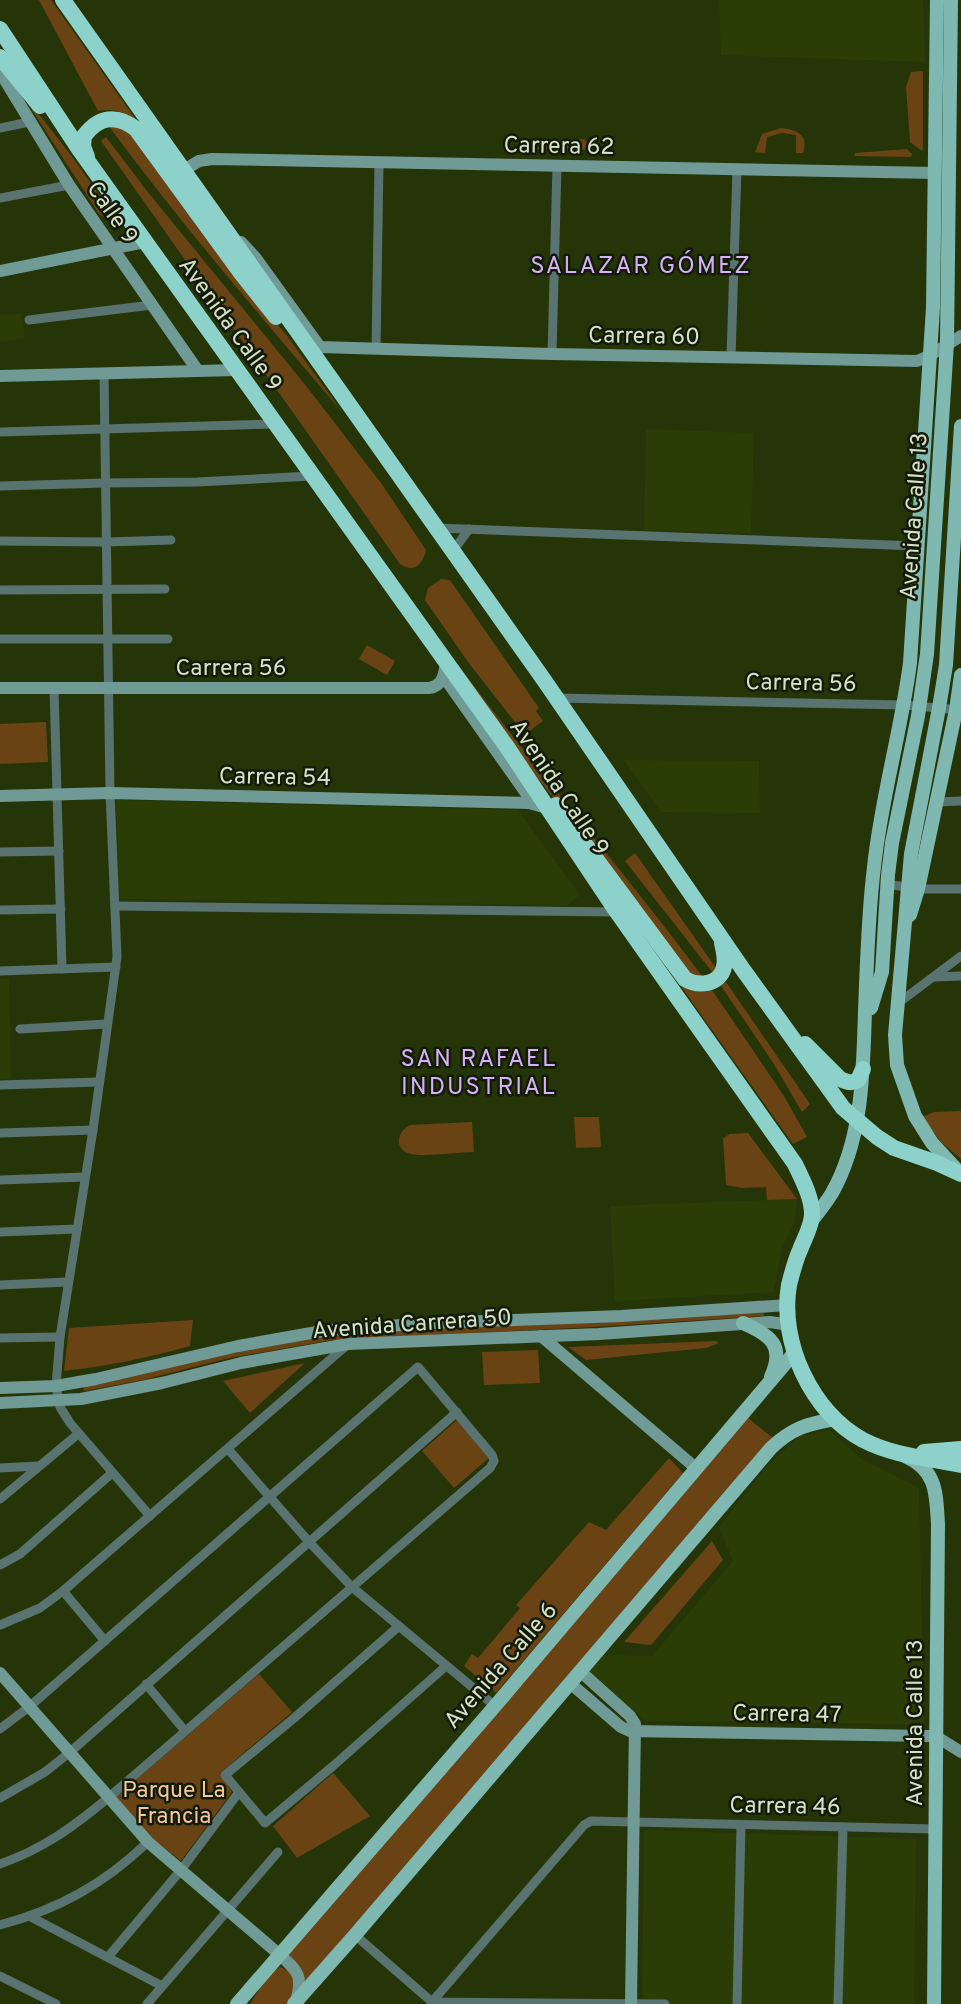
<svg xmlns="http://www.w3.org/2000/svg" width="961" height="2004" viewBox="0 0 961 2004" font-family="Overpass,sans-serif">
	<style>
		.built { fill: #2a3d06 }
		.green { fill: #694314 }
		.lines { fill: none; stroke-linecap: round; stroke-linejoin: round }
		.street { stroke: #597370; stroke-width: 9 }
		.secondary { stroke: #6f9a95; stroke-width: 12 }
		.primary { stroke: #7fb7b1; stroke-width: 14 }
		.highway { stroke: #8dd2ca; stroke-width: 16 }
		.labels { text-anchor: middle; stroke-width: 5; stroke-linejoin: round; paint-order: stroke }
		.street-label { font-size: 23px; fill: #d6e1c9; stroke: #131a08 }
		.park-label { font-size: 23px; fill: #f3c79a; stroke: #131a08 }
		.neighbourhood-label { font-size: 24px; letter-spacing: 2px; fill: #d4b2f5; stroke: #131a08 }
	</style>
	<rect width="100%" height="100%" fill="#253508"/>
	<g class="built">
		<polygon points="719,0 923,0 925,62 721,55"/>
		<polygon points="21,313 25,338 0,341 0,316"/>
		<polygon points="646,429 754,433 751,533 644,530"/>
		<polygon points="624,760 759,761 760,813 661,812"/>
		<polygon points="116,800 518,810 580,895 567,905 120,899"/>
		<polygon points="9,978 11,1079 0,1079 0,979"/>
		<polygon points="797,1199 794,1223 782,1247 774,1292 615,1301 610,1206"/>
		<polygon points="829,1430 860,1458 919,1488 924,1724 646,1721 589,1671 604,1655 652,1656 733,1561 719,1527 768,1465 799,1436"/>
		<polygon points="644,1830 916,1839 914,2004 642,2004"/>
	</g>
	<g class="green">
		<path d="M39 0H51L139 124C125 112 116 108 98 111Z"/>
		<polygon points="923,71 923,149 922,151 910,142 906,87 911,72"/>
		<path d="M14 82 73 158 116 219C109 221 105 218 99 214Z"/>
		<path d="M108 125 128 127 209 242 288 337 342 412C262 318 181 224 108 125Z"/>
		<path d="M781 128C797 130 809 134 803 153H796V135L782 133 767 137 765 153 755 152 762 134Z"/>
		<path d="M106 137 147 191 307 387 381 483 426 550C423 564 414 574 400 564L101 141Z"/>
		<polygon points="584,139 594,150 536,149 547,140"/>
		<polygon points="907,149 912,154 911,157 854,156 855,153"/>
		<polygon points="441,579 450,580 539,708 536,711 543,721 528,732 521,724 518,726 468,662 425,600 428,588"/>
		<polygon points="367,645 395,661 387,675 359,659"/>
		<path d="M459 666C538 773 626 873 705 980L690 976C656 930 622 884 586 839 542 783 495 727 459 666Z"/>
		<polygon points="46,722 48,762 0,764 0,724"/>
		<polygon points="635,853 716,968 713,973 625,861"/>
		<polygon points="726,982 810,1104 802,1112 772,1061 721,986"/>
		<polygon points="680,985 698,990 712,990 784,1096 807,1137 793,1144"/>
		<polygon points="961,1111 961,1159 942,1143 922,1117 934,1112"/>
		<polygon points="599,1117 601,1147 576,1148 574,1117"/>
		<path d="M472 1122 474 1152C457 1152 427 1157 411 1154 394 1150 396 1132 410 1125Z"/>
		<polygon points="730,1134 748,1133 797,1199 767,1200 766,1187 742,1188 726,1185 723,1138"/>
		<polygon points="763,1310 764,1316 594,1327 332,1340 229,1358 143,1380 84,1391 83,1386 193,1361 331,1333"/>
		<path d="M193 1320 190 1346C148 1358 107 1366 64 1371L69 1328Z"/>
		<polygon points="716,1341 719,1343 706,1348 586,1360 568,1347"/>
		<polygon points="538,1350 540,1383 484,1385 482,1352"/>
		<polygon points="305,1363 250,1413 223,1381"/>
		<polygon points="748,1418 773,1438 305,1983 303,1972 287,1955"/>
		<polygon points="457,1420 490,1457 454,1488 422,1451"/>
		<polygon points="669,1458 683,1473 496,1693 464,1666 472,1654 478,1658 520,1608 516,1605 589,1522 606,1530"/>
		<polygon points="712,1541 723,1560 651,1645 624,1642"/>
		<polygon points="259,1674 292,1712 220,1773 232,1792 181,1861 147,1834 115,1798"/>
		<polygon points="333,1773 370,1816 297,1858 273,1826"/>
		<polygon points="280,1967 294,1973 294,1993 287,2004 250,2004 268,1975"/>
	</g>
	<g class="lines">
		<g class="street">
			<polyline points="0,128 29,122"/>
			<polyline points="0,198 69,185"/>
			<polyline points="29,320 152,305"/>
			<polyline points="376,349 379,163"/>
			<polyline points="552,354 557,166"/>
			<polyline points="731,357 737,169"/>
			<polyline points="104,373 110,793 117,957 93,1130 60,1337 56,1386 60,1407 70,1423 150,1516"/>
			<polyline points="0,432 275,424"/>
			<polyline points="0,486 106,483 197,482 312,476"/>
			<polyline points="437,528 918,546"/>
			<polyline points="0,541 106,542 171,540"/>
			<polyline points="453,551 469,529"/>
			<polyline points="0,590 165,589"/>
			<polyline points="0,639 168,639"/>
			<polyline points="54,688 62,969"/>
			<polyline points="556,698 904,705 960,710"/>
			<polyline points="936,802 961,801"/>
			<polyline points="0,852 59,851"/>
			<polyline points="887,884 918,889 961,889"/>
			<polyline points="115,906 617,912"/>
			<polyline points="0,910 61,909"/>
			<polyline points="0,971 116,967"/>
			<polyline points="935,977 961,976"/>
			<polyline points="897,1004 961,956"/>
			<polyline points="20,1029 107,1024"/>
			<polyline points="0,1085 99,1082"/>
			<polyline points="0,1133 93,1130"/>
			<polyline points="0,1180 85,1177"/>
			<polyline points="0,1232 77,1229"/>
			<polyline points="0,1285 68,1282"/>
			<polyline points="0,1338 60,1337"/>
			<polyline points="228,1449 310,1543 352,1587 495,1706"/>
			<polyline points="0,1468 38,1466"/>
			<polyline points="0,1499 78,1434"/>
			<polyline points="0,1565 20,1554 112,1473"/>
			<polyline points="63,1591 105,1641"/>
			<polyline points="0,1625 40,1608 63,1591 347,1345"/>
			<polyline points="399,1626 293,1719 225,1775 265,1823 333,1766 446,1666"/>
			<polyline points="146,1684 185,1731"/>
			<path d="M0 1729 29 1707 418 1367 492 1455 494 1461 490 1468 108 1798C73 1827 43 1849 0 1864"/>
			<polyline points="0,1798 45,1772 69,1753 457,1412"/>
			<polyline points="31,1917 162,1986"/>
			<path d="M0 1925C59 1909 104 1884 148 1842"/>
			<polyline points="355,1935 432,2002 665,2004"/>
			<polyline points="108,1957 181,1870 239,1792"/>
			<polyline points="0,1976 56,2004"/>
			<polyline points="147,2004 278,1852"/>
			<polyline points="432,2004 432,2002 584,1825 591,1821 936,1829"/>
			<polyline points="737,2004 741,1825"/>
			<polyline points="838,2004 843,1827"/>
		</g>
		<g class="secondary">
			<polyline points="0,72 69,185 198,371"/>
			<polyline points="184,170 199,161 212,159 935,173"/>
			<polyline points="241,242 255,257 320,347 552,354 917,361 929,356 961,336"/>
			<polyline points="0,271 145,242"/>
			<polyline points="0,376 237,370"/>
			<polyline points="444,677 533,803"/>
			<path d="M0 688H429C443 686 444 675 446 663"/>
			<polyline points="0,796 110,793 529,803 547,808"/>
			<polyline points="541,1336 697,1469"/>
			<polyline points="0,1388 56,1386 96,1379 238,1346 328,1330 431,1323 621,1316 788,1305"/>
			<polyline points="0,1403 81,1399 162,1383 241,1363 348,1344 599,1334 770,1322 789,1325"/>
			<polyline points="580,1671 630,1716 635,1724 631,2004"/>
			<path d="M0 1673 148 1842 280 1955C299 1972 303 1976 296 2002"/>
			<polyline points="570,1683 621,1727 630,1731 928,1736 937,1737 961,1752"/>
		</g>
		<g class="primary">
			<polyline points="910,915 918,889 956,710 961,675"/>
			<polyline points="871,1008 882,972 888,875 892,843 918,716 927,654 947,343 951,0"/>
			<polyline points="956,1169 932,1143 915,1116 897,1065 895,1035 911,854 939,708 946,665 961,426"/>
			<path d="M810 1223C818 1213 826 1203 832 1193 863 1138 863 1072 865 1011 867 963 868 915 874 867 881 799 901 732 910 663L933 308 937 0"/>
			<path d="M743 1323C771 1335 785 1346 771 1377"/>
			<path d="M905 1456C937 1470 936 1493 938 1524L934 2004"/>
			<polyline points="237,2004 495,1706 795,1352"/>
			<path d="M294 2004 355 1935 771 1448C792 1428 807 1424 835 1419"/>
		</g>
		<g class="highway">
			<polyline points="63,0 544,680 744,971 843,1108 877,1137 894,1148 937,1163 961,1174"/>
			<path d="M0 29 79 149 507 747 617 912 795 1164C802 1179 812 1197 812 1214 812 1226 804 1239 800 1250 795 1261 792 1273 789 1285 779 1342 812 1413 863 1440 894 1456 928 1458 961 1465"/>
			<polyline points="0,57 40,106"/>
			<path d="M87 157 83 146 84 136C99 116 117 114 136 129L241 273 276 317"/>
			<path d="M556 805 685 979C698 987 720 985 724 967 726 959 724 951 722 943"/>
			<path d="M805 1044 840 1079C847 1082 851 1084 858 1080L863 1069"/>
			<polyline points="924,1452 961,1449"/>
		</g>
	</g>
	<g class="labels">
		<g class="street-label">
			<text transform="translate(559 145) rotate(1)" y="8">Carrera 62</text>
			<text transform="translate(113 212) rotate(55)" y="8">Calle 9</text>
			<text transform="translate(231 324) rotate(54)" y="8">Avenida Calle 9</text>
			<text transform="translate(644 335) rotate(1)" y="8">Carrera 60</text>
			<text transform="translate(913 516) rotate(-86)" y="8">Avenida Calle 13</text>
			<text x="231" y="675">Carrera 56</text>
			<text transform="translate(801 682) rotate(1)" y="8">Carrera 56</text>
			<text transform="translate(275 776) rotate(1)" y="8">Carrera 54</text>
			<text transform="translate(560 787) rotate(56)" y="8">Avenida Calle 9</text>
			<text transform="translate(412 1323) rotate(-4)" y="8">Avenida Carrera 50</text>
			<text transform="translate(500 1665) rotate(-49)" y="8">Avenida Calle 6</text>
			<text transform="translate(787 1713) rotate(1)" y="8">Carrera 47</text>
			<text transform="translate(914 1723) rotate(-90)" y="8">Avenida Calle 13</text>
			<text transform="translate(785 1805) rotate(1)" y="8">Carrera 46</text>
		</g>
		<g class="park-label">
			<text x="174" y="1797">Parque La<tspan x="174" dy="26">Francia</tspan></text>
		</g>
		<g class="neighbourhood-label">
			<text x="641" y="273">SALAZAR GÓMEZ</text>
			<text x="479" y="1066">SAN RAFAEL<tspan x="479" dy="28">INDUSTRIAL</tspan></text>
		</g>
	</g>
</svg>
